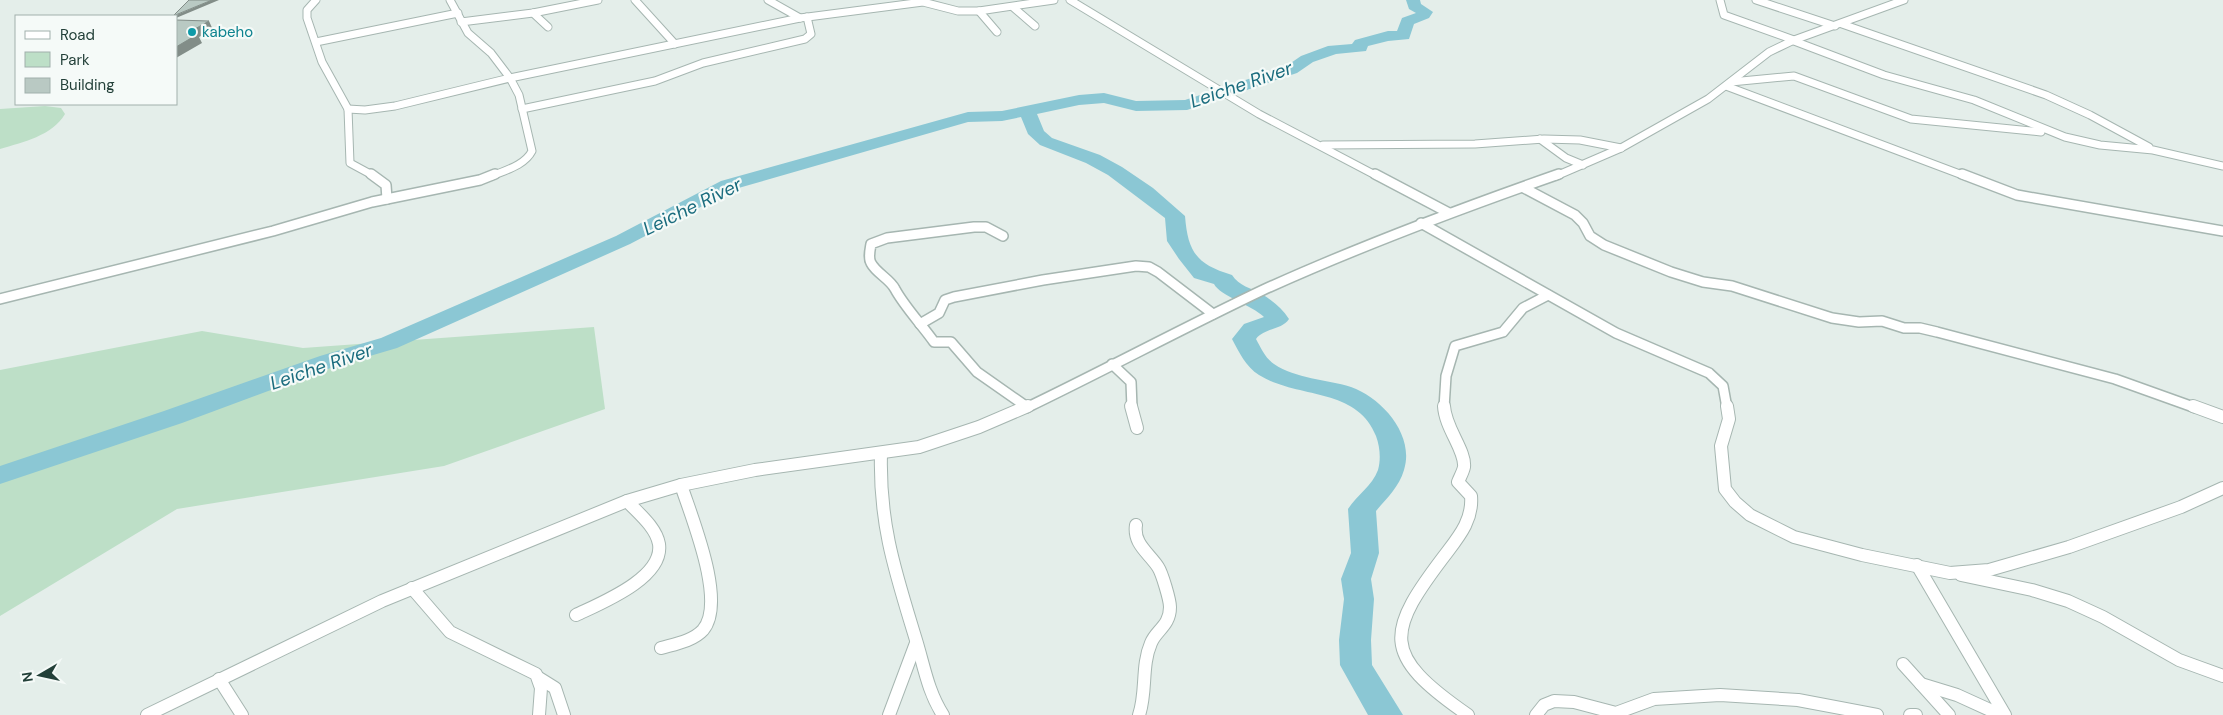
<svg xmlns="http://www.w3.org/2000/svg" width="2223" height="715" viewBox="0 0 2223 715" font-family="'DM Sans',sans-serif">
	<style>
		.green { fill: #bddfc7 }
		.lines { fill: none; stroke-linecap: round; stroke-linejoin: round }
		.river { fill: #8bc7d4; fill-rule: evenodd }
		.street-far2-casing { stroke: #a6b6b1; stroke-width: 9 }
		.street-far1-casing { stroke: #a6b6b1; stroke-width: 12 }
		.street-casing { stroke: #a6b6b1; stroke-width: 14 }
		.street-far2 { stroke: #fff; stroke-width: 7 }
		.street-far1 { stroke: #fff; stroke-width: 9 }
		.street { stroke: #fff; stroke-width: 12 }
		.shaded-wall { fill: #828d88 }
		.building { fill: #b9c9c3; stroke: #828d88 }
		.culture-dot { fill: #0f9aa8; stroke: #f5faf8; stroke-width: 2 }
		.labels { text-anchor: middle; stroke-width: 4.5; stroke-linejoin: round; paint-order: stroke }
		.far-culture-label { font-size: 15px; fill: #0d838f; stroke: #f5faf8; text-anchor: start }
		.water-label { font-size: 19px; font-style: italic; fill: #1a6c7e; stroke: #f5faf8 }
	</style>
	<rect width="100%" height="100%" fill="#e4eeea"/>
	<g class="green">
		<path d="M45 106 61 108 65 114C52 136 23 142 0 149V109Z"/>
		<polygon points="594,327 605,409 444,466 177,509 0,616 0,370 202,331 303,348"/>
	</g>
	<g class="lines">
		<path class="river" d="M1406 0H1420L1421 4 1433 12 1429 18 1414 24 1409 39 1388 41 1368 46 1366 51 1336 54 1313 62 1297 73 1187 110 1136 111 1104 103 1079 105 1037 114 1044 131 1052 138 1100 155 1122 167 1153 188 1185 216C1188 252 1196 264 1232 275 1239 286 1251 288 1262 294 1273 301 1282 308 1289 319 1282 330 1264 328 1256 339 1261 348 1265 358 1274 364 1296 379 1326 379 1351 387 1382 398 1415 435 1404 470 1399 487 1387 498 1376 511L1379 553 1371 579 1374 599 1371 640 1372 665 1403 715H1368L1340 665 1339 640 1344 599 1341 579 1351 553 1348 509C1357 495 1372 486 1378 470 1381 459 1380 447 1376 436 1357 387 1297 399 1259 375 1246 367 1239 352 1232 339L1244 324 1264 317C1252 305 1220 296 1214 284L1194 278 1179 259 1167 241 1165 218 1108 175 1086 163 1040 145 1028 134 1021 117 1002 121 968 122 735 189 630 244 397 348 336 366 182 423 0 484V466L164 411 320 356 381 338 616 236 721 181 968 112 1002 111 1079 95 1104 93 1136 101 1185 100 1285 67 1301 56 1328 46 1352 44 1355 40 1388 31H1397L1402 18 1416 13 1409 9Z"/>
		<g class="street-far2-casing">
			<g id="street-far2">
				<polyline points="316,0 307,10 307,18 322,62 348,109 350,163 374,176"/>
				<path d="M450 0 468 33 491 53 510 78 519 95 532 151C525 165 506 170 492 176"/>
				<polyline points="635,0 675,44"/>
				<polyline points="768,0 800,18"/>
				<polyline points="1070,0 1259,114 1377,176"/>
				<polyline points="1720,0 1724,15 1794,40"/>
				<polyline points="1756,0 1835,26"/>
				<polyline points="1013,7 1035,26"/>
				<polyline points="979,11 997,32"/>
				<polyline points="533,13 548,27"/>
				<polyline points="461,22 533,13 598,0"/>
				<polyline points="1842,24 2046,95 2090,115 2149,147"/>
				<polyline points="1794,41 1884,75 1974,100 2065,137 2100,145 2153,150 2223,166"/>
				<polyline points="316,42 458,13"/>
				<polyline points="1731,82 1794,76 1911,119 2041,132"/>
				<polyline points="1726,86 1965,176"/>
				<polyline points="348,109 365,110 395,106 510,78 800,18 923,2 958,11 979,11 1054,0"/>
				<polyline points="522,109 655,81 703,63 805,39 811,34 807,17"/>
				<polyline points="1540,139 1566,158 1583,165"/>
				<polyline points="1323,145 1475,144 1544,139 1580,140 1621,148"/>
				<polyline points="1556,176 1621,148 1708,99 1769,52 1794,40 1904,0"/>
			</g>
		</g>
		<g class="street-far1-casing">
			<g id="street-far1">
				<polyline points="371,174 386,185 387,199"/>
				<polyline points="1375,174 1449,213"/>
				<polyline points="1962,174 2017,195 2223,231"/>
				<polyline points="1524,188 1575,215 1583,223 1590,236 1604,245 1671,272 1703,282 1732,286 1832,318 1859,322 1882,321 1904,328 1920,328 1937,332 2115,379 2196,408"/>
				<polyline points="1421,223 1616,333 1709,373 1723,386 1727,408"/>
				<path d="M1003 236 986 227H974L887 238 871 244C870 250 868 258 871 263 876 273 890 279 895 289 904 306 922 325 934 342H951L977 372 1027 407"/>
				<polyline points="0,299 273,231 372,202 480,180 495,174"/>
				<polyline points="920,324 939,313 945,300 954,297 1043,280 1136,266 1149,267 1158,272 1213,314"/>
				<polyline points="1112,364 1131,382 1132,408"/>
				<path d="M1026 408C1105 370 1183 328 1263 290 1360 246 1459 209 1559 174"/>
				<polyline points="1444,408 1446,376 1455,346 1503,332 1523,308 1548,295"/>
			</g>
		</g>
		<g class="street-casing">
			<g id="street">
				<polyline points="1131,406 1137,428"/>
				<path d="M1444 406C1445 428 1466 451 1464 467 1463 472 1460 477 1458 482L1471 496C1473 518 1461 534 1448 551 1385 633 1380 654 1468 715"/>
				<polyline points="1727,406 1729,419 1721,446 1725,489 1735,502 1750,515 1794,537 1862,555 1950,573 1989,570 2069,547 2181,507 2223,488"/>
				<polyline points="2193,406 2223,417"/>
				<path d="M881 454C879 525 896 574 916 640 924 666 928 692 943 715"/>
				<path d="M1136 525C1133 544 1149 553 1158 567 1162 573 1170 600 1170 607 1170 626 1156 630 1151 643 1141 666 1147 692 1139 715"/>
				<polyline points="1917,565 2005,715"/>
				<polyline points="1961,575 2032,590 2068,601 2103,617 2179,660 2223,676"/>
				<polyline points="412,588 450,632 536,674 541,688 539,715"/>
				<path d="M576 615C601 603 664 578 659 544 656 527 638 513 627 501"/>
				<path d="M661 648C675 644 693 641 703 630 727 602 691 516 681 485"/>
				<polyline points="1903,664 1949,715"/>
				<polyline points="539,678 555,688 564,715"/>
				<polyline points="219,679 242,715"/>
				<polyline points="1921,684 1957,695 2001,715"/>
				<polyline points="147,715 382,601 627,501 681,485 755,470 919,447 979,427 1028,406"/>
				<polyline points="889,715 916,643"/>
				<polyline points="1536,715 1544,705 1554,701 1574,702 1616,713 1654,699 1720,695 1798,700 1877,715"/>
				<polyline points="1910,715 1916,715"/>
			</g>
		</g>
		<use href="#street-far2" class="street-far2"/>
		<use href="#street-far1" class="street-far1"/>
		<use href="#street" class="street"/>
	</g>
	<g class="shaded-wall">
		<polygon points="212,0 219,0 176,18 176,16 174,16"/>
		<polygon points="209,21 213,30 199,37 202,43 176,58 176,47 186,34"/>
	</g>
	<g class="building">
		<polygon points="189,0 212,0 173,16"/>
		<polygon points="176,20 209,21 186,34 198,34 176,47"/>
	</g>
	<circle class="culture-dot" cx="192" cy="32" r="5"/>
	<g class="labels">
		<g class="far-culture-label">
			<text x="202" y="37">kabeho</text>
		</g>
		<g class="water-label">
			<text transform="translate(1241 84) rotate(-19)" y="7">Leiche River</text>
			<text transform="translate(692 206) rotate(-26)" y="7">Leiche River</text>
			<text transform="translate(321 366) rotate(-19)" y="7">Leiche River</text>
		</g>
	</g>
	<rect x="15" y="15" width="162" height="90" fill="#f5faf8" stroke="#a1b0ac"/>
	<rect x="25" y="31" width="25" height="8" fill="#ffffff" stroke="#a1b0ac"/>
	<text x="60" y="40" font-size="15" fill="#234039">Road</text>
	<rect x="25" y="52" width="25" height="15" fill="#bddfc7" stroke="#a1b0ac"/>
	<text x="60" y="65" font-size="15" fill="#234039">Park</text>
	<rect x="25" y="78" width="25" height="15" fill="#b9c9c3" stroke="#a1b0ac"/>
	<text x="60" y="90" font-size="15" fill="#234039">Building</text>
	<g transform="translate(40 675) rotate(261)" stroke="#f5faf8" stroke-width="4" paint-order="stroke">
	<path d="M0-4L9 19L0 12L-9 19Z" fill="#234039"/>
	<text y="-8" font-size="14" font-weight="bold" text-anchor="middle" fill="#234039">N</text>
	</g>
</svg>
